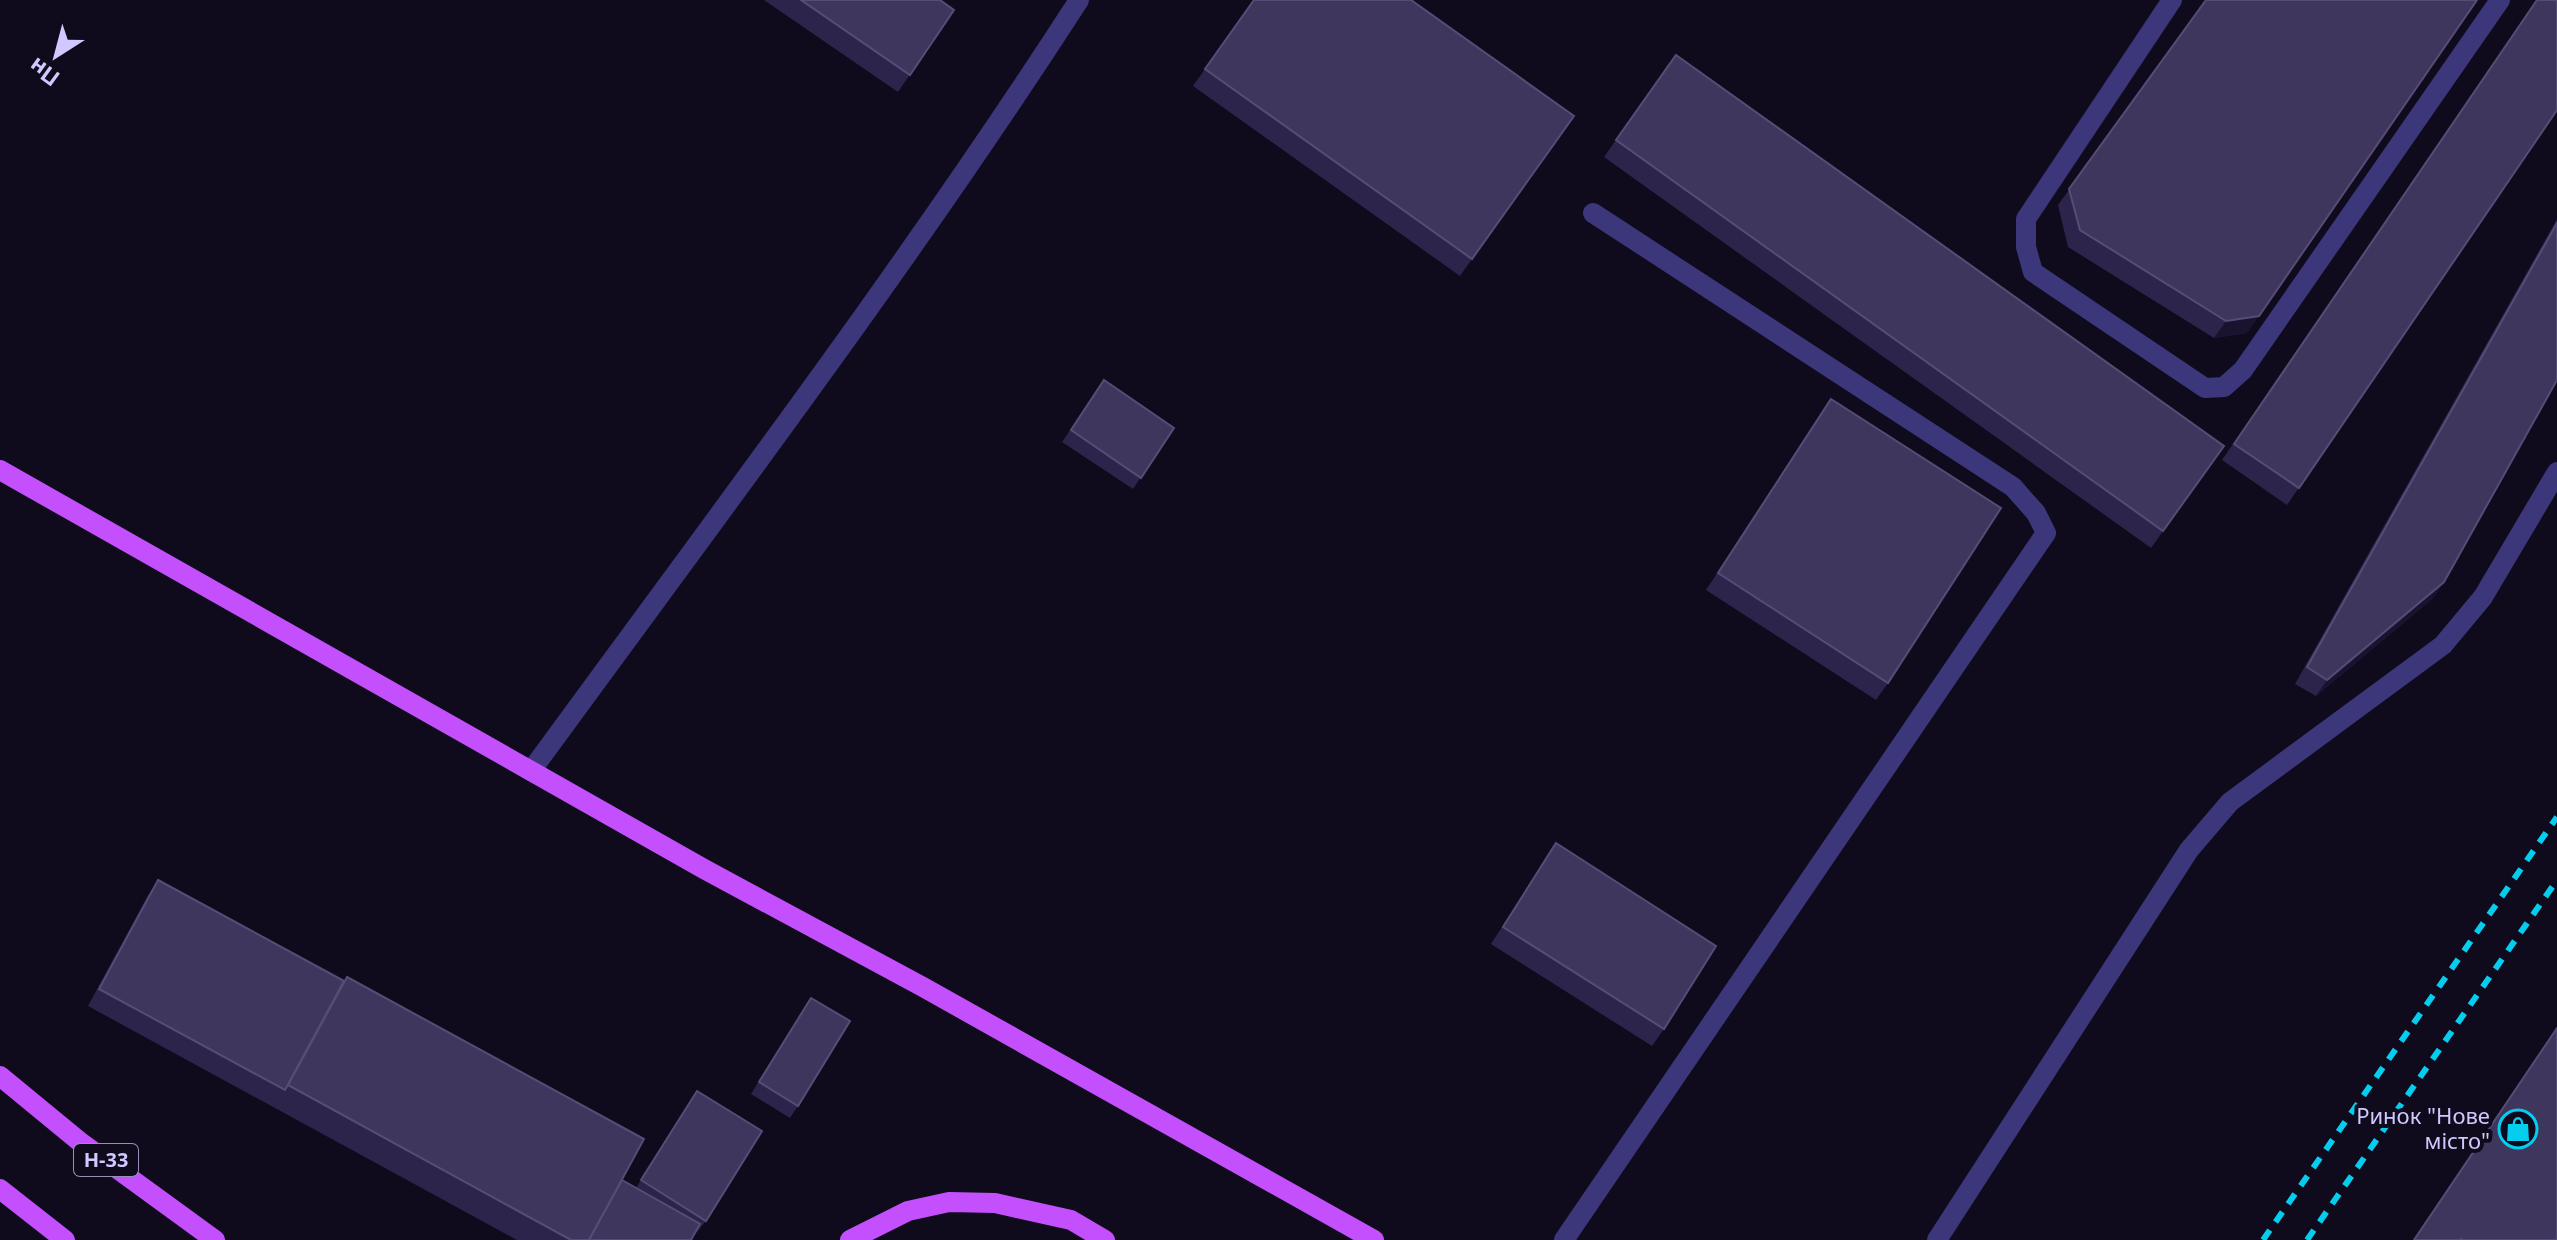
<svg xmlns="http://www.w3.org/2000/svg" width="2557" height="1240" viewBox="0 0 2557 1240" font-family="'Noto Sans',sans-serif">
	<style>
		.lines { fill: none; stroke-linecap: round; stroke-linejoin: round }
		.service { stroke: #3c377b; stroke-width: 20 }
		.primary { stroke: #c350fc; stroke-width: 20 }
		.rail { stroke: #04cdee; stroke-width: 6; stroke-dasharray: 12 10; stroke-linecap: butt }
		.wall { fill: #2d244b }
		.shaded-wall { fill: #1a1330 }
		.building { fill: #3f365e; stroke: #564d77; stroke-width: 2 }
		.labels { text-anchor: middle; stroke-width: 8; stroke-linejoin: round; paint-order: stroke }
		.shield { fill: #0f0b1c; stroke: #968fba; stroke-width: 2 }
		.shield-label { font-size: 20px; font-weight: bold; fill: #d0c8fe }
		.poi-label { font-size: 22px; fill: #d0c8fe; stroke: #0f0b1c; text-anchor: end }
	</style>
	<rect width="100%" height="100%" fill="#0f0b1c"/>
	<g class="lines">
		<g class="service">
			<polyline points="2172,0 2026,219 2026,247 2033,272 2205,388 2224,387 2243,370 2500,0"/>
			<path d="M531 771C717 516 908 265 1079 0"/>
			<polyline points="1564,1240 2046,533 2036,513 2013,487 1593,213"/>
			<polyline points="1937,1240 2189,850 2230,802 2443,645 2483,597 2557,472"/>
		</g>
		<g class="primary">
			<polyline points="0,470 704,869 923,987 1374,1240"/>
			<polyline points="0,1076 79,1141 215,1240"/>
			<polyline points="0,1189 65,1240"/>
			<polyline points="850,1240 908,1211 949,1202 995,1203 1071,1220 1105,1240"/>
		</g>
		<g class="rail">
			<polyline points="2263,1240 2557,817"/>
			<polyline points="2307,1240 2557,880"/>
		</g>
	</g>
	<g class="wall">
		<polygon points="764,0 940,0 954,10 898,92"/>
		<polygon points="1254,0 1574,116 1460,276 1193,86"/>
		<polygon points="2206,0 2247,333 2214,338 2068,247 2058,205"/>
		<polygon points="2537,0 2557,110 2287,505 2222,460"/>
		<polygon points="1616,140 2224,446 2151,548 1604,157"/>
		<polygon points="2557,219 2557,380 2444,582 2432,599 2316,696 2295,684"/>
		<polygon points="1104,380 1174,428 1133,489 1062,442"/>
		<polygon points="1831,399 1888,683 1876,700 1706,590"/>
		<polygon points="1556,843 1664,1029 1652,1046 1491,944"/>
		<polygon points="158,880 636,1188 697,1091 706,1221 697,1232 696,1231 691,1240 517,1240 88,1006 147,897"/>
		<polygon points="811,998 798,1106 790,1118 751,1094"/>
	</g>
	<g class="shaded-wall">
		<polygon points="2259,316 2247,333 2214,338 2226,321"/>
		<polygon points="2444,582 2432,599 2316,696 2327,680"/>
	</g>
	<g class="building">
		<polygon points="801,0 940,0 954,10 910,75"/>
		<polygon points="1254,0 1411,0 1574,116 1472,259 1205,69"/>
		<polygon points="2206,0 2477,0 2259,316 2226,321 2080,230 2069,189"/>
		<polygon points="2537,0 2557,0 2557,110 2299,488 2234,444"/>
		<polygon points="1676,55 2224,446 2163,531 1616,140"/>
		<polygon points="2557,223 2557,380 2444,582 2327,680 2307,667"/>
		<polygon points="1104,380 1174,428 1141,478 1071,430"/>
		<polygon points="1831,399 2001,508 1888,683 1718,573"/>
		<polygon points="1556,843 1716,946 1664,1029 1503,927"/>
		<polygon points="158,880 344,981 285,1090 99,989"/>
		<polygon points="347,977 644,1139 589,1240 571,1240 288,1085"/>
		<polygon points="811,998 850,1021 798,1106 759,1082"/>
		<polygon points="2557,1028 2557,1240 2463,1240 2461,1239 2460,1240 2414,1240"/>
		<polygon points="697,1091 762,1131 706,1221 641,1180"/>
		<polygon points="622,1180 700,1224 691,1240 589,1240"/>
	</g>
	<defs>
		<g id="shop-ring" transform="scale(2)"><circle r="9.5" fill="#0f0b1c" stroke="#04cdee" stroke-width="1.5"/><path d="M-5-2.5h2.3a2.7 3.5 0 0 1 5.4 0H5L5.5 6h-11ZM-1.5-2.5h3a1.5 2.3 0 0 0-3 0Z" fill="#04cdee"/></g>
	</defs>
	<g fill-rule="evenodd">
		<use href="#shop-ring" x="2518" y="1129"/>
	</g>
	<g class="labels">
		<rect class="shield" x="74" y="1144" width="64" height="32" rx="6"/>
		<g class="shield-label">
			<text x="106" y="1167">Н-33</text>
		</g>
		<g class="poi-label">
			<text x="2490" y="1124">Ринок "Нове<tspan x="2490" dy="25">місто"</tspan></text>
		</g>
	</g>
	<g transform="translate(56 56) rotate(216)" stroke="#0f0b1c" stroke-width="6" paint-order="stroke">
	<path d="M0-6L14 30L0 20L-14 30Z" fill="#d0c8fe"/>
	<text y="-12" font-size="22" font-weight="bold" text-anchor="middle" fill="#d0c8fe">Пн</text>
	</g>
</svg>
